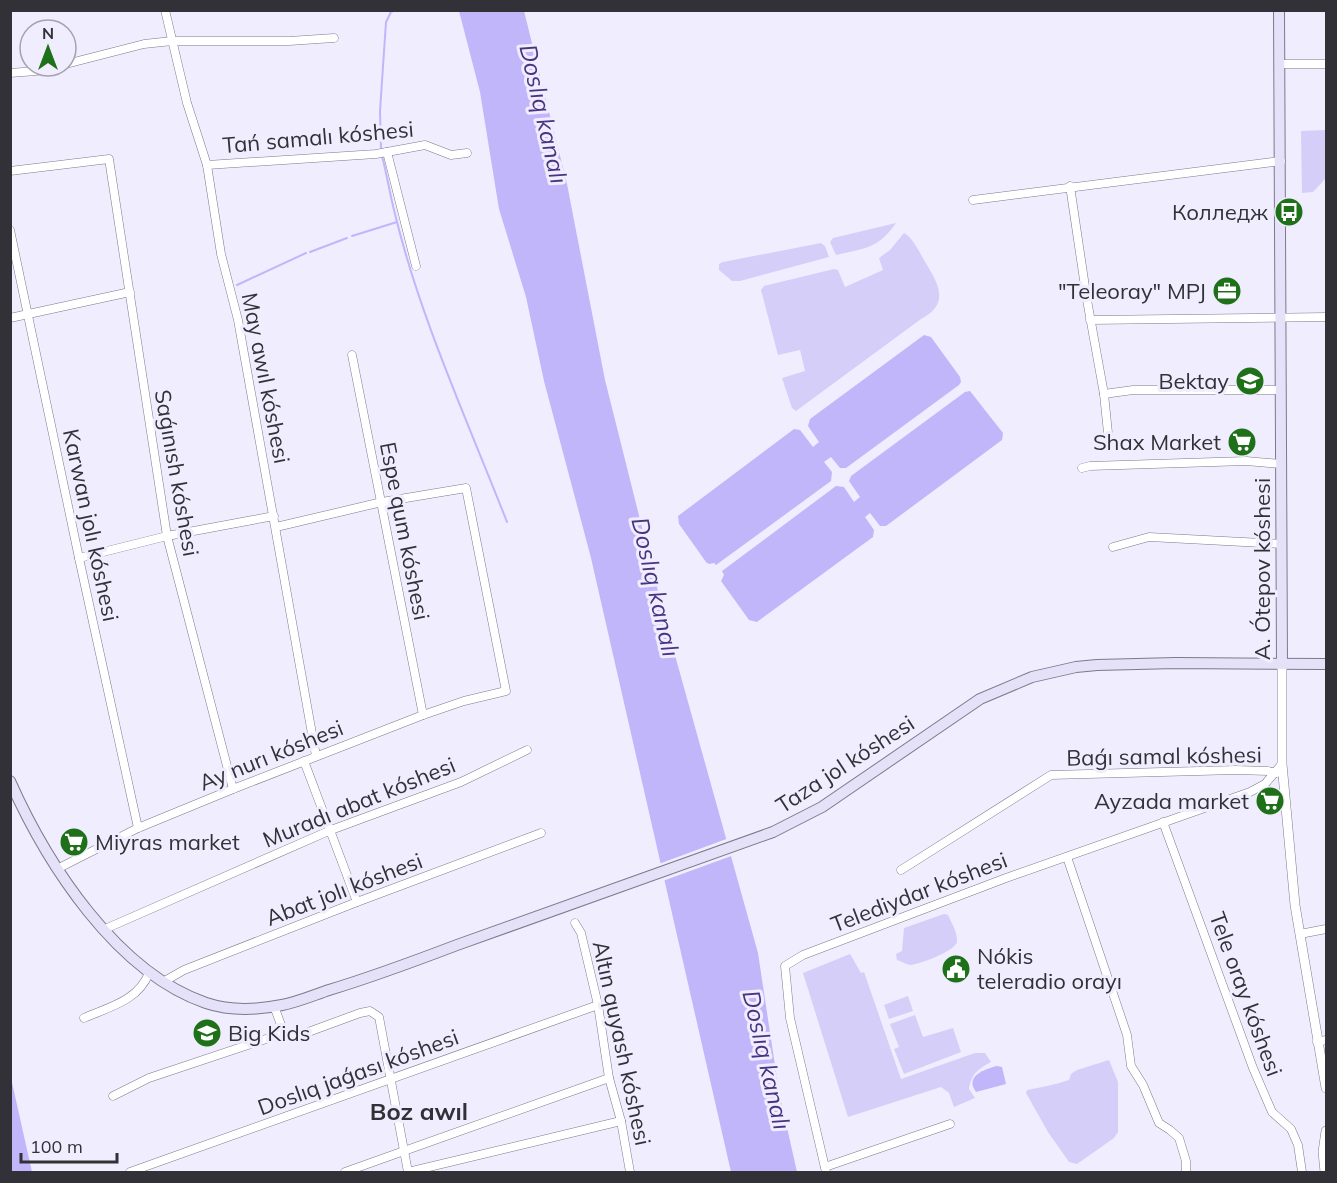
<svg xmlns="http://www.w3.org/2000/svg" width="1337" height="1183" viewBox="0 0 1337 1183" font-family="Mulish,sans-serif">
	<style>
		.green { fill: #d5cef9 }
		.water { fill: #c2b6fa }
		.pier { fill: #f0edff }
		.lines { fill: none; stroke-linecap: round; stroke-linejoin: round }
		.stream { stroke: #c2b6fa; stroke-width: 2 }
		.minor-casing { stroke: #7c7a8a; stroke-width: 9 }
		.tertiary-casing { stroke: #7c7a8a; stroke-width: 10 }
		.secondary-casing { stroke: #7c7a8a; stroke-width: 12 }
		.minor { stroke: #fff; stroke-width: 8 }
		.tertiary { stroke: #fff; stroke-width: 9 }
		.secondary { stroke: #e5e1f8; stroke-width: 10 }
		.labels { text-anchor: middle; stroke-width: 6; stroke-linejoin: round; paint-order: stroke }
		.street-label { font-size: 22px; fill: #323137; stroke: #f0edff }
		.poi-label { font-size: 22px; fill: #323137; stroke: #f0edff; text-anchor: end }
		.water-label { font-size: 24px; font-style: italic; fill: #493481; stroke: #f0edff }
		.neighbourhood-label { font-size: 24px; font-weight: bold; fill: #323137; stroke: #f0edff }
	</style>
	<rect width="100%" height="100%" fill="#f0edff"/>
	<g class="green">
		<polygon points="1326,130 1326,178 1313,192 1302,193 1301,131"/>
		<path d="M896 223C878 249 865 248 836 255L830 242 833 238Z"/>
		<path d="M904 233C913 238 918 250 924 260 937 282 952 303 921 319L796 411 792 408 782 378 805 371 800 350 778 355 761 290 764 286 834 269 838 270 845 287 883 270 879 258 890 250Z"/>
		<polygon points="821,243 825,246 829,257 740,281 732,281 719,270 719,264 723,262"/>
		<path d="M944 914 948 915C951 922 958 933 957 942 955 951 920 964 911 965 907 965 901 961 897 960L896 954 902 951 904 928Z"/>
		<path d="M850 954 861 973 864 972 901 1079 975 1053H985L991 1062C978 1069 971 1074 969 1089L975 1098 954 1107 949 1093 941 1087 848 1117 803 973Z"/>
		<polygon points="908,996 913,1011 889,1019 884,1005"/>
		<polygon points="915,1015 923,1037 953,1028 961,1052 904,1074 894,1049 899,1047 890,1024"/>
		<path d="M1109 1060 1118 1082V1132L1114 1138 1077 1164 1069 1162 1048 1132 1026 1093 1027 1090C1041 1087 1055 1085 1069 1080L1071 1074 1077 1070Z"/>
	</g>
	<g class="water">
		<polygon points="459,11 524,11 567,184 605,380 666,623 758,953 779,1092 797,1172 731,1172 591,558 544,381 526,297 499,209 480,92"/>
		<polygon points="924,335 931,337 960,377 961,382 959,385 846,468 840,468 831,457 824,462 832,472 831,481 716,565 714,563 709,564 706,562 679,524 678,516 794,429 800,430 813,447 819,442 808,426 810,419"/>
		<polygon points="970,391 1003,433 1002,440 886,526 880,526 870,513 865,517 874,530 873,537 757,622 749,620 721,581 724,575 722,571 836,486 844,487 854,502 860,497 849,481 851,476 965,392"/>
		<path d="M997 1066 1002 1067 1006 1084 976 1092C964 1076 985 1069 997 1066Z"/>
		<polygon points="11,1078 32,1172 11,1172"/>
	</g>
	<polygon class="pier" points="729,838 734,855 660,882 656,865"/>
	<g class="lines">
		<g class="stream">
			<polyline points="381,148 380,111 386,22 391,12 396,10"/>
			<path d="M382 156C387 175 390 195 395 214 420 318 468 422 507 522"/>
			<polyline points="352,236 397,222"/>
			<polyline points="310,252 347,238"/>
			<polyline points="237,285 306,253"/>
		</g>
		<g class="minor-casing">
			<g id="minor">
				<polyline points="165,10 187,103 207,165 221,254 238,320 316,756"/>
				<polyline points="66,64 144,44 172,41 289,41 334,38"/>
				<polyline points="1280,64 1326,64"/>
				<polyline points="10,73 36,71 58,66"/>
				<polyline points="387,152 416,266"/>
				<polyline points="207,165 376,154 425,145 451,155 467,153"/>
				<polyline points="10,171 109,159 167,536 233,789"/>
				<polyline points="1070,186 1087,300 1104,394 1108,433"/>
				<polyline points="973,200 1281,161"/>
				<polyline points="10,230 79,558 138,828"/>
				<polyline points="10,318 130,292"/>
				<polyline points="1090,320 1326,317"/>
				<polyline points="352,355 423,715"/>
				<polyline points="1104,394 1133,390 1281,390"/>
				<polyline points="1082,468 1090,466 1246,461 1281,464"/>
				<polyline points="1113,547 1149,537 1282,544"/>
				<polyline points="79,558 167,536 274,516"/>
				<polyline points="304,761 357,902"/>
				<polyline points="1163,822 1253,1068 1272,1112 1291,1129 1298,1145 1302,1172"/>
				<polyline points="1067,857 1127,1035 1131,1066 1143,1085 1159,1123 1170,1130 1179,1138 1186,1161 1186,1172"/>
				<polyline points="57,869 138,828 233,789 423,715 464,701 506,691 466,488 382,502 276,527"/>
				<polyline points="901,870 1051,775 1236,770 1268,771 1276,773"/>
				<polyline points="575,923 581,933 598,1005 609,1078 621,1121 630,1172"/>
				<polyline points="105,929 331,830 461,782 527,750"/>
				<polyline points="1300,934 1326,929"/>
				<polyline points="163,982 184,970 357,902 541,833"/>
				<polyline points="274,1006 284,1033 292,1038 360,1013 370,1011 379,1017 408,1172"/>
				<path d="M84 1018C109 1007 138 1001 149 973"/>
				<polyline points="1317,1042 1326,1040"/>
				<polyline points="113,1096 149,1078 284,1033"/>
				<polyline points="825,1167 950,1124"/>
				<polyline points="130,1172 598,1005"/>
				<polyline points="345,1172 609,1078"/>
				<polyline points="408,1172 621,1121"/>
				<polyline points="826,1172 790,1018 785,966 803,955 1006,878 1250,792 1265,784 1282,764"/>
			</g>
		</g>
		<g class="tertiary-casing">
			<g id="tertiary">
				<polyline points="1282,664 1282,764 1295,905 1326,1088"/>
				<polyline points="1325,1172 1323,1152 1326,1131"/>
			</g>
		</g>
		<g class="secondary-casing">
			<g id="secondary">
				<polyline points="1279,10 1282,664"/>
				<path d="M10 781C47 864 116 972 206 1003 230 1011 257 1010 282 1005 298 1002 314 995 329 990 372 977 415 961 457 945 562 907 667 869 773 832L822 807 980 699 1032 677 1076 667 1097 665 1176 663 1326 664"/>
			</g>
		</g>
		<use href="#minor" class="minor"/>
		<use href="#tertiary" class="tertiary"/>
		<use href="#secondary" class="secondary"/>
	</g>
	<defs>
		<g id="bus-disc" transform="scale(1.5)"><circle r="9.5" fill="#1e7119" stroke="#f0edff"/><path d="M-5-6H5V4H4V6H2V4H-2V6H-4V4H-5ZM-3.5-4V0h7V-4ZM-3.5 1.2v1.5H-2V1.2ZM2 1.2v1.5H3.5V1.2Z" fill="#fff"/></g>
		<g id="office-disc" transform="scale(1.5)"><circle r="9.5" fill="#1e7119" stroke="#f0edff"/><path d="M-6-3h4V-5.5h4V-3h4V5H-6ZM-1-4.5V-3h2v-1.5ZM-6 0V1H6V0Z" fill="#fff"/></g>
		<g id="school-disc" transform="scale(1.5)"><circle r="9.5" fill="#1e7119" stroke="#f0edff"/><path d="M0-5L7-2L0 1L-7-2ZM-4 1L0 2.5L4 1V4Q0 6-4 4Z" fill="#fff"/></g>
		<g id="supermarket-disc" transform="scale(1.5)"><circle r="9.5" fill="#1e7119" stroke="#f0edff"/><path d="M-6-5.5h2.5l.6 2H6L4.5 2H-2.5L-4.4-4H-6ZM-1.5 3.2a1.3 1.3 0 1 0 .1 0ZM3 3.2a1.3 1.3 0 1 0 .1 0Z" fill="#fff"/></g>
		<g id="civic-disc" transform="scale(1.5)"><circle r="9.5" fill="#1e7119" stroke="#f0edff"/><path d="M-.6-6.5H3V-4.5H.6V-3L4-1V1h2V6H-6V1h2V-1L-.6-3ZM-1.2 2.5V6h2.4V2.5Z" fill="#fff"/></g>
	</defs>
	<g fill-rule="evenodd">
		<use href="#bus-disc" x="1289" y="212"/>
		<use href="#office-disc" x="1227" y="291"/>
		<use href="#school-disc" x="1250" y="381"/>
		<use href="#supermarket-disc" x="1242" y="442"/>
		<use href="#supermarket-disc" x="1270" y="801"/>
		<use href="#supermarket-disc" x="74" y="842"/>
		<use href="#civic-disc" x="956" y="969"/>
		<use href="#school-disc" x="207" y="1033"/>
	</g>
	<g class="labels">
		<g class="street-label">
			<text transform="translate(318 137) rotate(-5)" y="8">Tań samalı kóshesi</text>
			<text transform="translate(266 378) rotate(79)" y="8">May awıl kóshesi</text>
			<text transform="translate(177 473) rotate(80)" y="8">Saǵınısh kóshesi</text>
			<text transform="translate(91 525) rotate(78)" y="8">Karwan jolı kóshesi</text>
			<text transform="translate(405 531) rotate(79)" y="8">Espe qum kóshesi</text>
			<text transform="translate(1262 569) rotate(-90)" y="8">A. Ótepov kóshesi</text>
			<text transform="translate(271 755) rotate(-22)" y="8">Ay nurı kóshesi</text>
			<text transform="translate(1164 756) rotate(-1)" y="8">Baǵı samal kóshesi</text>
			<text transform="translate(845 764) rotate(-33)" y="8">Taza jol kóshesi</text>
			<text transform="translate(359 802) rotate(-22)" y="8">Muradı abat kóshesi</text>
			<text transform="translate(344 889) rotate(-21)" y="8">Abat jolı kóshesi</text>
			<text transform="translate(919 892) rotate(-21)" y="8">Telediydar kóshesi</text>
			<text transform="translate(1246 994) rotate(70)" y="8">Tele oray kóshesi</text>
			<text transform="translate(622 1043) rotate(78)" y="8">Altın quyash kóshesi</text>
			<text transform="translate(358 1072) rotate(-20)" y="8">Doslıq jaǵası kóshesi</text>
		</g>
		<g class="poi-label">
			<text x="1268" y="220">Колледж</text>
			<text x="1206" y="299">"Teleoray" MPJ</text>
			<text x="1229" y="389">Bektay</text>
			<text x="1221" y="450">Shax Market</text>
			<text x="1249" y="809">Ayzada market</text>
			<text x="95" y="850" text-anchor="start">Miyras market</text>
			<text x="977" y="964" text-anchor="start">Nókis<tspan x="977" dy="25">teleradio orayı</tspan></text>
			<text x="228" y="1041" text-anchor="start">Big Kids</text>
		</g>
		<g class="water-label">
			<text transform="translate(543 114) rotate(77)" y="8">Doslıq kanalı</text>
			<text transform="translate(655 587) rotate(77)" y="8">Doslıq kanalı</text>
			<text transform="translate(766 1060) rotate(77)" y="8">Doslıq kanalı</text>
		</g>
		<g class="neighbourhood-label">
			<text x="419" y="1120">Boz awıl</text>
		</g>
	</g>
	<rect width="1337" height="1183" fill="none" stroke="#323137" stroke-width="24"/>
	<g transform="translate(48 48)"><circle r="28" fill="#f0edff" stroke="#a4a2af" stroke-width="1.5"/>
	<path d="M0-4.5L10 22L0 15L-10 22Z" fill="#1e7119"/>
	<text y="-9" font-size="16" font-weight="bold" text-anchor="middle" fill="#323137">N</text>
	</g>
	<path d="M21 1153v9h96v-9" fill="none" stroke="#323137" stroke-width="3"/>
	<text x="30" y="1153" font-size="18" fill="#323137" stroke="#f0edff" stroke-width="4.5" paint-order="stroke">100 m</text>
</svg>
